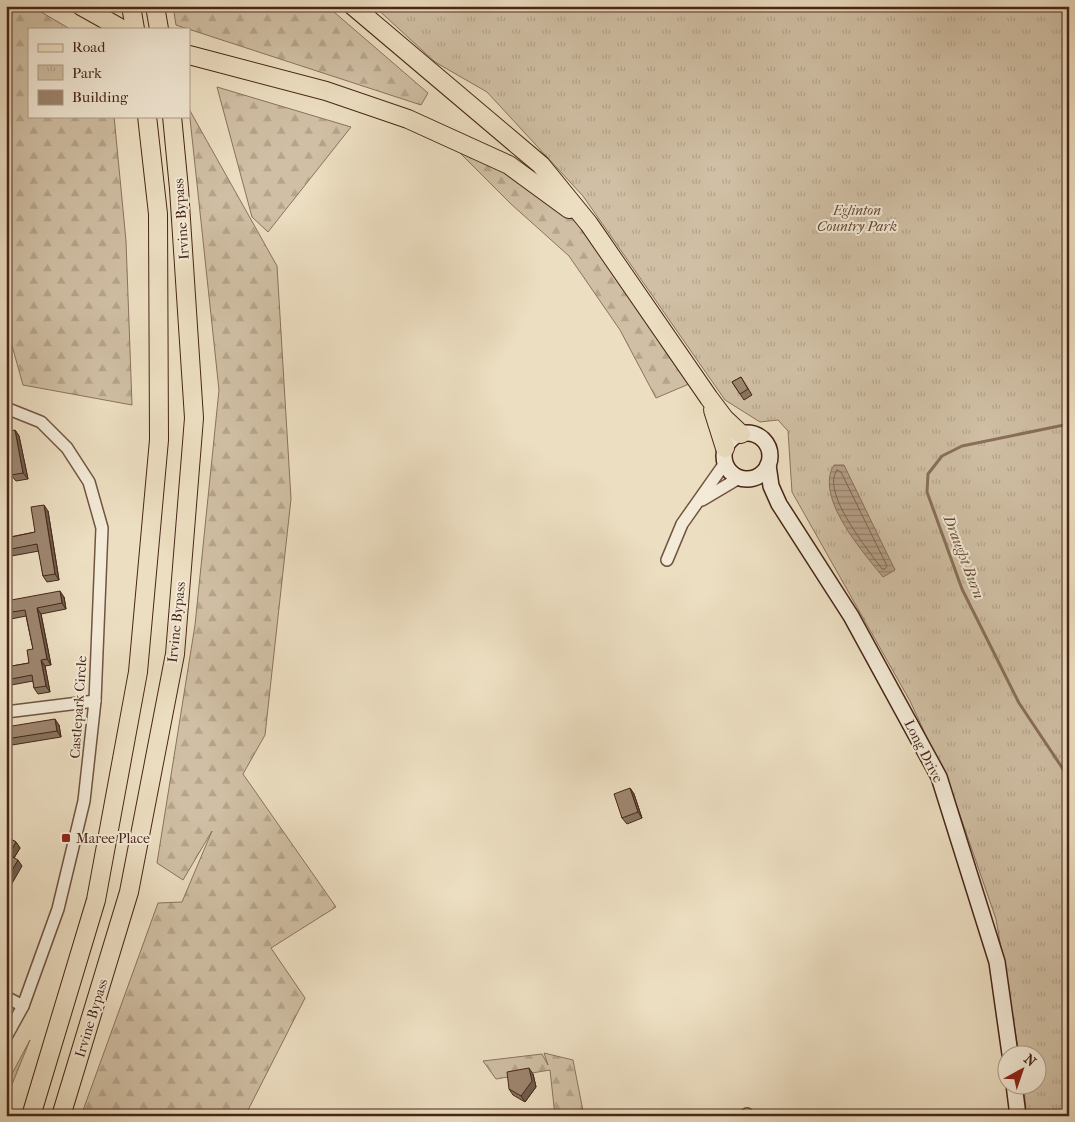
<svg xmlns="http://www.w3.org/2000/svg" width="1075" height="1122" viewBox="0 0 1075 1122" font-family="'IM FELL French Canon',serif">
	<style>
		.forest { fill: url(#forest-firs); stroke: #8c725e }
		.park { fill: url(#park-tufts); stroke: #8c725e }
		.water { fill: url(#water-rules); stroke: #896f5a }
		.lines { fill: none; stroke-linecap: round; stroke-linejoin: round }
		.shore { stroke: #7e624f; stroke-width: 1 }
		.stream { stroke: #896f5a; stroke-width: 3 }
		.minor-casing { stroke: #715442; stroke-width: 14 }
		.secondary-casing { stroke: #482617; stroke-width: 18 }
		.primary-casing { stroke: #482617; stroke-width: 20 }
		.trunk-casing { stroke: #482617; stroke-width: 20 }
		.minor { stroke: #f3ead7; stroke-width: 11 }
		.secondary { stroke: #f3ead7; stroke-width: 15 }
		.primary { stroke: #ecdec1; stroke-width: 18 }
		.trunk { stroke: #ecdec1; stroke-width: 18 }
		.wall { fill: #87735f; stroke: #482617 }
		.shaded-wall { fill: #6e5e4e; stroke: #482617 }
		.building { fill: #9d866f; stroke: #482617 }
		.poi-dot { fill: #8f2418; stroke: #f3ead7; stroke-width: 2 }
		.labels { text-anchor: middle; stroke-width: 4; stroke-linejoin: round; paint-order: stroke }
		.park-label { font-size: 14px; font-style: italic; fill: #634533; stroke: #f3ead7 }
		.street-label { font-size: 14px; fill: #482617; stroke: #f3ead7 }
		.poi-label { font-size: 14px; fill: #482617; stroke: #f3ead7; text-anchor: start }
		.water-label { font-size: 15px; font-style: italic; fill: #684a39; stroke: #f3ead7 }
	</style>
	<defs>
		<pattern id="forest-firs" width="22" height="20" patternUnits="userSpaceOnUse" patternTransform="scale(1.25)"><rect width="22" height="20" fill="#d0bfa4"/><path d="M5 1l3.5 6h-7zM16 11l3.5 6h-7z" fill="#b4a48c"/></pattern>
		<pattern id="park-tufts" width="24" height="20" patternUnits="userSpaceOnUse" patternTransform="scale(1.25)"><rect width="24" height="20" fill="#d0bfa4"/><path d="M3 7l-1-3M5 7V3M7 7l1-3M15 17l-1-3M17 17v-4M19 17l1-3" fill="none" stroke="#b4a48c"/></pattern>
		<pattern id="water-rules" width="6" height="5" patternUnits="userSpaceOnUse" patternTransform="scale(1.25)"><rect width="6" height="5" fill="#b49f87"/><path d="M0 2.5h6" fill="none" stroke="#94816d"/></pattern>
	</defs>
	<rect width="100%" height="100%" fill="#ecdec1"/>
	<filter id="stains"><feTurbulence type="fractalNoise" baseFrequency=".004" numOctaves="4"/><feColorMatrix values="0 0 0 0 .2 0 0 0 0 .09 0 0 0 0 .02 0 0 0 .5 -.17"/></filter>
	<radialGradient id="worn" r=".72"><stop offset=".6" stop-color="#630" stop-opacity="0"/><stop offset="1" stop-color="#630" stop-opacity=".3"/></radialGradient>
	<g class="forest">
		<polygon points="6,6 31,6 70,29 29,29 29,116 114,116 126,241 132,405 23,385 6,324"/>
		<polygon points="173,6 327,6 428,93 421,105 176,25"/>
		<polygon points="217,87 351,127 268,232 252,217"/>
		<polygon points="189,109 277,266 291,499 265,735 243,774 336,907 271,948 305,998 245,1116 81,1116 158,903 182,902 212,831 183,880 157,863 195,625 219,390"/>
		<polygon points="469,147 561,203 605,246 689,384 656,398 620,330 569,256 511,204 459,152"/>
		<polygon points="30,1040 6,1099 6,1085"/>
		<polygon points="544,1053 573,1060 584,1116 555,1116 550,1070 496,1079 483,1061 542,1054 548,1065"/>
	</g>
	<polygon class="park" points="374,6 1069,6 1069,1116 1026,1116 1024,1085 1038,1084 1038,1054 1019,1054 996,919 952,792 910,701 792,492 788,431 778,420 760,422 725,400 583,196 487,92 435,62"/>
	<path class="water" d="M834 465H844L895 570 883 577C863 552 814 497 834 465Z"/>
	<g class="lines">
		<path class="shore" d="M837 470 841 472 887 566 885 569H882C869 551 820 492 837 470Z"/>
		<polyline class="stream" points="1069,424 962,446 942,456 928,474 927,492 962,589 1019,703 1069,778"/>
		<g class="minor-casing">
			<g id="minor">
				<polyline points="6,408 41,422 67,448 89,482 102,528 95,701 84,801 58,909 23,1006 6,1037"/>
				<polyline points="702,500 739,478"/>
				<polyline points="667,560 682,524 725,463"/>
				<polyline points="6,712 95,701"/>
				<polyline points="6,997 23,1006"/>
				<polyline points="747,1114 749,1116"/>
			</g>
		</g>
		<g class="secondary-casing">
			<g id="secondary">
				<circle cx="747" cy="456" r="23"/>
				<polyline points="768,465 771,486 779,504 851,616 939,777 997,962 1010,1054"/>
				<polyline points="1014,1084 1018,1116"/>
			</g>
		</g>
		<g class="primary-casing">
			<g id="primary">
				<polyline points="81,6 122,29"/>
				<polyline points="353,6 541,165 589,224 709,398 724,418 741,434"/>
				<polyline points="189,55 326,91 408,119 509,165 569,209"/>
				<polyline points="713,410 725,448"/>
			</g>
		</g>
		<g class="trunk-casing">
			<g id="trunk">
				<polyline points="131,6 135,29"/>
				<polyline points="155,6 159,29"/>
				<polyline points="31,1116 96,900 138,672 159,440 158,214 147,116"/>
				<polyline points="61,1116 129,892 175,654 194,418 179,189 172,116"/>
			</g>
		</g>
		<use href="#minor" class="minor"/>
		<use href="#secondary" class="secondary"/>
		<use href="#primary" class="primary"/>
		<use href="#trunk" class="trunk"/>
	</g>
	<g class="wall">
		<polygon points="741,377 752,395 744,400 732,382"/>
		<polygon points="15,430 19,436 28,479 16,481 11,475"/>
		<polygon points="48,511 59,580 47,582 43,576 39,551 6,557 6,516 10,537 35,532"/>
		<polygon points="64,597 66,609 41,614 51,665 45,666 50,692 38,694 34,688 33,681 6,686 6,667 29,663 33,649 26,616 6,620 6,601"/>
		<polygon points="59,725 61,737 6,746 6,727"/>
		<polygon points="630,788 634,794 642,818 627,824 622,818"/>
		<polygon points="6,836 16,842 20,848 14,858 22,866 6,854"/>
		<polygon points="533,1074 536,1087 525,1102 513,1095 509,1089"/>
	</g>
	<g class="shaded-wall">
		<polygon points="15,430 19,436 28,479 23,473"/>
		<polygon points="44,505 48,511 59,580 55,574"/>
		<polygon points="6,516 12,544 7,538 6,532"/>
		<polygon points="60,591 64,597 66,609 62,603"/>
		<polygon points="37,608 41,614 51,665 47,659"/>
		<polygon points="41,660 45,666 50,692 46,686"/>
		<polygon points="55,719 59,725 61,737 57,731"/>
		<polygon points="630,788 634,794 642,818 638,812"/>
		<polygon points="16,842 20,848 14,858 10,852"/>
		<polygon points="18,860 22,866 6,894 6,880"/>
		<polygon points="529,1068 533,1074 536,1087 525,1102 521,1096"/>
	</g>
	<g class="building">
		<polygon points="741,377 748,389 740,394 732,382"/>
		<polygon points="15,430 23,473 11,475 6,449 6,432"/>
		<polygon points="44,505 55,574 43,576 37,544 6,550 6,532 7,538 35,532 31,507"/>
		<polygon points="60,591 62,603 37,608 47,659 41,660 46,686 34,688 32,675 6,680 6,667 29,663 27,650 33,649 25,610 6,613 6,601"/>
		<polygon points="55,719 57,731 6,739 6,727"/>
		<polygon points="630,788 638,812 622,818 614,794"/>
		<polygon points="6,836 16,842 10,852 6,850"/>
		<polygon points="7,854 18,860 6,880 6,855"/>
		<polygon points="529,1068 532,1081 521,1096 509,1089 507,1072"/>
	</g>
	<rect class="poi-dot" x="61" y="833" width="10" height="10" rx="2.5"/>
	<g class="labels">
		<g class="park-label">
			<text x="857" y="215">Eglinton<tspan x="857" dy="16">Country Park</tspan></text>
		</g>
		<g class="street-label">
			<text transform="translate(181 219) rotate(-94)" y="5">Irvine Bypass</text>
			<text transform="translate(176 622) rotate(-84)" y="5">Irvine Bypass</text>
			<text transform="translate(78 707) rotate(-86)" y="5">Castlepark Circle</text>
			<text transform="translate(924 751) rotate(63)" y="5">Long Drive</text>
			<text transform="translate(91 1018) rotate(-73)" y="5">Irvine Bypass</text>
		</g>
		<g class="poi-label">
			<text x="76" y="843">Maree Place</text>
		</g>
		<g class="water-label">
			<text transform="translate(964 557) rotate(69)" y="5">Draught Burn</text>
		</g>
	</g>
	<rect width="1075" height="1122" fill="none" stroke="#ecdec1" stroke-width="25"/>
	<rect x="8" y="8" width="1060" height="1107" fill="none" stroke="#482617" stroke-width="2.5"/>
	<rect x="12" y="12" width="1050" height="1097" fill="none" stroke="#482617"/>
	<rect x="28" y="28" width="162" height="90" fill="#f3ead7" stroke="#af9c8a"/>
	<rect x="38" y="44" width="25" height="8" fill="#ecdec1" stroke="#af9c8a"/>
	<text x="72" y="52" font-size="15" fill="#482617">Road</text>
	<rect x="38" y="65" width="25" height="15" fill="url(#park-tufts)" stroke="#af9c8a"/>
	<text x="72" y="78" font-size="15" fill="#482617">Park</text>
	<rect x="38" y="90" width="25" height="15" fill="#9d866f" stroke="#af9c8a"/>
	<text x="72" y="102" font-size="15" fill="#482617">Building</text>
	<g transform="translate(1022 1070) rotate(40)"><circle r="24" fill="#f3ead7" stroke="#af9c8a"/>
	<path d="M0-4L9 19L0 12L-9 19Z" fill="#8f2418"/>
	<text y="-8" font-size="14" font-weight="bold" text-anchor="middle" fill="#482617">N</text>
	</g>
	<rect width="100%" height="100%" filter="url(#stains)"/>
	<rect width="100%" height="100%" fill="url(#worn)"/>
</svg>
